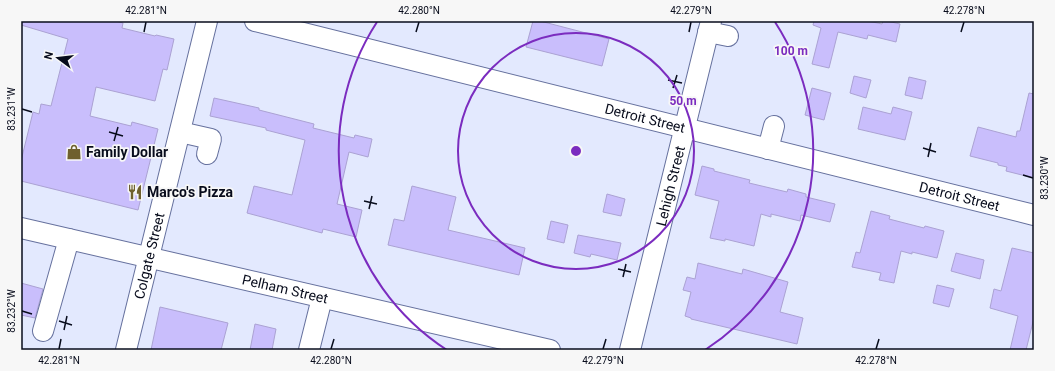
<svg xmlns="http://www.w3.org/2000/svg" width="1055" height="371" viewBox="0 0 1055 371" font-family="Roboto,sans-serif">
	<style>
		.building { fill: #c9befc; stroke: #aba2d3 }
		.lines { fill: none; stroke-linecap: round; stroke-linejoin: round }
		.minor-casing { stroke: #66719e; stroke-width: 22 }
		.minor { stroke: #fff; stroke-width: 20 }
		.ticks { fill: none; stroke: #080c1c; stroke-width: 1.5 }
		.ring { fill: none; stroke: #7b2cbf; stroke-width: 2 }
		.labels { text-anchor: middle; stroke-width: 3.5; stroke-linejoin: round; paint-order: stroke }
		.street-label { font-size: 14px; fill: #080c1c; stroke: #f7f7f7 }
		.poi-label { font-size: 14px; font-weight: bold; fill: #080c1c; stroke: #f7f7f7; text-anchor: start }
		.centre { fill: #7b2cbf; stroke: #f7f7f7; stroke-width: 2 }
		.ring-label { font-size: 12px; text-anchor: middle; font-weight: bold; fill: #7b2cbf; stroke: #f7f7f7; stroke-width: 3.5; stroke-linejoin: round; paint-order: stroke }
		.neatline { fill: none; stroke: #080c1c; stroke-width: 1.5 }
		.ticks-label { font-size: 10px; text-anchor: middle; fill: #080c1c }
	</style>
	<rect width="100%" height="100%" fill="#e3e9fe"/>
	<g class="building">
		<polygon points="21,21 116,21 123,23 122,28 155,36 156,35 174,39 167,70 163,69 155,101 96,87 90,116 131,126 132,122 158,129 138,210 21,181 21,161 33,112 39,114 41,104 51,106 68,39 21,25"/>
		<polygon points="533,21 540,21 609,39 602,66 526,47"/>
		<polygon points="814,21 868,21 882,24 883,21 887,21 900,24 896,42 868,35 867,39 838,32 829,68 812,64 821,28 813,25"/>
		<polygon points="854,76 871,80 866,98 850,93"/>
		<polygon points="909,77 926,81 922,99 905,95"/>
		<polygon points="812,88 831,93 824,120 805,115"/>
		<polygon points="1029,93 1034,94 1034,178 1006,171 1007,167 998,165 998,163 970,156 978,127 1016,137 1017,131 1020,131"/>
		<polygon points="214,98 259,108 259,110 314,124 313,128 354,138 355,135 372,139 368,157 349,152 337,204 362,210 356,237 323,229 322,233 247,213 254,186 292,195 305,140 266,130 266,128 210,116"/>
		<polygon points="863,107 891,114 893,107 912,112 905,140 858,129"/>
		<polygon points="702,166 714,169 714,171 750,180 749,183 787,192 788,189 806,194 806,197 835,204 830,222 801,215 800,221 771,214 771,217 761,214 754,246 725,239 725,241 710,238 719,201 695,195"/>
		<polygon points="412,186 456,197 448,230 525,248 519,275 388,245 394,219 404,221"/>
		<polygon points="607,194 625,199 621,216 603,212"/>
		<polygon points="871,211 890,216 889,219 924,228 925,226 944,231 937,258 912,252 912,254 901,251 894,283 879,280 881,273 852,267 856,252 860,253"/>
		<polygon points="551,221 568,225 564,243 547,239"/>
		<polygon points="578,235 621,243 617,260 591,254 590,257 574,253"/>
		<polygon points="1012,248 1034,253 1034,318 1026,350 1010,350 1018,316 990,308 994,289 1001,291"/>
		<polygon points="956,253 984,260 980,279 951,271"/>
		<polygon points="698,263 742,274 743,269 788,282 780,312 803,318 797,344 691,319 691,318 685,316 691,292 683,290 687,277 695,279"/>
		<polygon points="21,283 43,289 35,318 21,315"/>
		<polygon points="937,285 954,289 949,307 933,303"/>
		<polygon points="160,307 228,323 221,350 151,350"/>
		<polygon points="255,324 276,329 272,350 250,350"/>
	</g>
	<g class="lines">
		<g class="minor-casing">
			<g id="minor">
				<path id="s1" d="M255 21 1034 215"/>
				<polyline points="708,32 728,36"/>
				<polyline points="180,132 211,139 207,154"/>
				<polyline points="768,149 774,126"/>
				<path id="s2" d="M21 228 550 350"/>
				<polyline points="43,331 69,239"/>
				<path id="s3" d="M126 350 207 21"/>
				<polyline points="309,350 322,298"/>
				<path id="s4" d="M630 350 711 21"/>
			</g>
		</g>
		<use href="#minor" class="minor"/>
	</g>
	<path class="ticks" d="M144 32 146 22M416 32 419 22M689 32 691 22M961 32 964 22M668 80 682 83M673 88 677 75M22 109 32 112M109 132 123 136M114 141 118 127M923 148 936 152M928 157 931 143M1023 175 1033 178M364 201 377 204M369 209 372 196M618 269 631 272M623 277 626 264M22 311 32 314M59 321 72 325M64 330 67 316M59 349 61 339M331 349 334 339M603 349 606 339M876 349 879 339"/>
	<g class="ring">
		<circle cx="576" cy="151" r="118"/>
		<path d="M447 350A237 237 0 0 1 377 22M775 22A237 237 0 0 1 705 350"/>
	</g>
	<defs>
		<g id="shop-bare" transform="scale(1.2)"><path d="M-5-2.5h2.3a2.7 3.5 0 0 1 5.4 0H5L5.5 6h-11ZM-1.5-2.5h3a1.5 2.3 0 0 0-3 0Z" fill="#6f602e" stroke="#f7f7f7" stroke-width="2.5" paint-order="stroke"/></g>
		<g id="restaurant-bare" transform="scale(1.2)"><path d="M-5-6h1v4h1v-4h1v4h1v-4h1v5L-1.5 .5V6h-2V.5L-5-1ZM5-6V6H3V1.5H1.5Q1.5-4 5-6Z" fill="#6f602e" stroke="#f7f7f7" stroke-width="2.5" paint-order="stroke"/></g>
	</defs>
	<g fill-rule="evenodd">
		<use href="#shop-bare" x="74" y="152"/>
		<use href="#restaurant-bare" x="135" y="192"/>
	</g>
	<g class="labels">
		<g class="street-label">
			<text dy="5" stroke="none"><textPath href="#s1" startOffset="402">Detroit Street</textPath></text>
			<text dy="5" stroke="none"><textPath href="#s4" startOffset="169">Lehigh Street</textPath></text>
			<text dy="5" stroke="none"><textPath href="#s1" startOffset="726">Detroit Street</textPath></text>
			<text dy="5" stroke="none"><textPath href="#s3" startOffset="97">Colgate Street</textPath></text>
			<text dy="5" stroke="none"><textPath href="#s2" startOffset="271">Pelham Street</textPath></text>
		</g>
		<g class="poi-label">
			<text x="86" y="157">Family Dollar</text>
			<text x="147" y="197">Marco's Pizza</text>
		</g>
	</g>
	<circle cx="576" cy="151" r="6" class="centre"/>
	<g class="ring-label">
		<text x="791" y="55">100 m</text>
		<text x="683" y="105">50 m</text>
	</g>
	<rect width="1055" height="371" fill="none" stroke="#f7f7f7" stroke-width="44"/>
	<g transform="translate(58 58) rotate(285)" stroke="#f7f7f7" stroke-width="3" paint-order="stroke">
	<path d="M0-3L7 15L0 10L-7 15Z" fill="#080c1c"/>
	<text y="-6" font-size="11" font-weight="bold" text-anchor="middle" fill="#080c1c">N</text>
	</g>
	<rect x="22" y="22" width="1011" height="327" class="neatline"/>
	<g class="ticks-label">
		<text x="146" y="14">42.281°N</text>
		<text x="419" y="14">42.280°N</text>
		<text x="691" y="14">42.279°N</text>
		<text x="964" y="14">42.278°N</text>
		<text transform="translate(11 109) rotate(-90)" y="4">83.231°W</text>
		<text transform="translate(1044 178) rotate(-90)" y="4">83.230°W</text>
		<text transform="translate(11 311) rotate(-90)" y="4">83.232°W</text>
		<text x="59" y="364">42.281°N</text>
		<text x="331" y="364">42.280°N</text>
		<text x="603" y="364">42.279°N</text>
		<text x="876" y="364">42.278°N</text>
	</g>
</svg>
